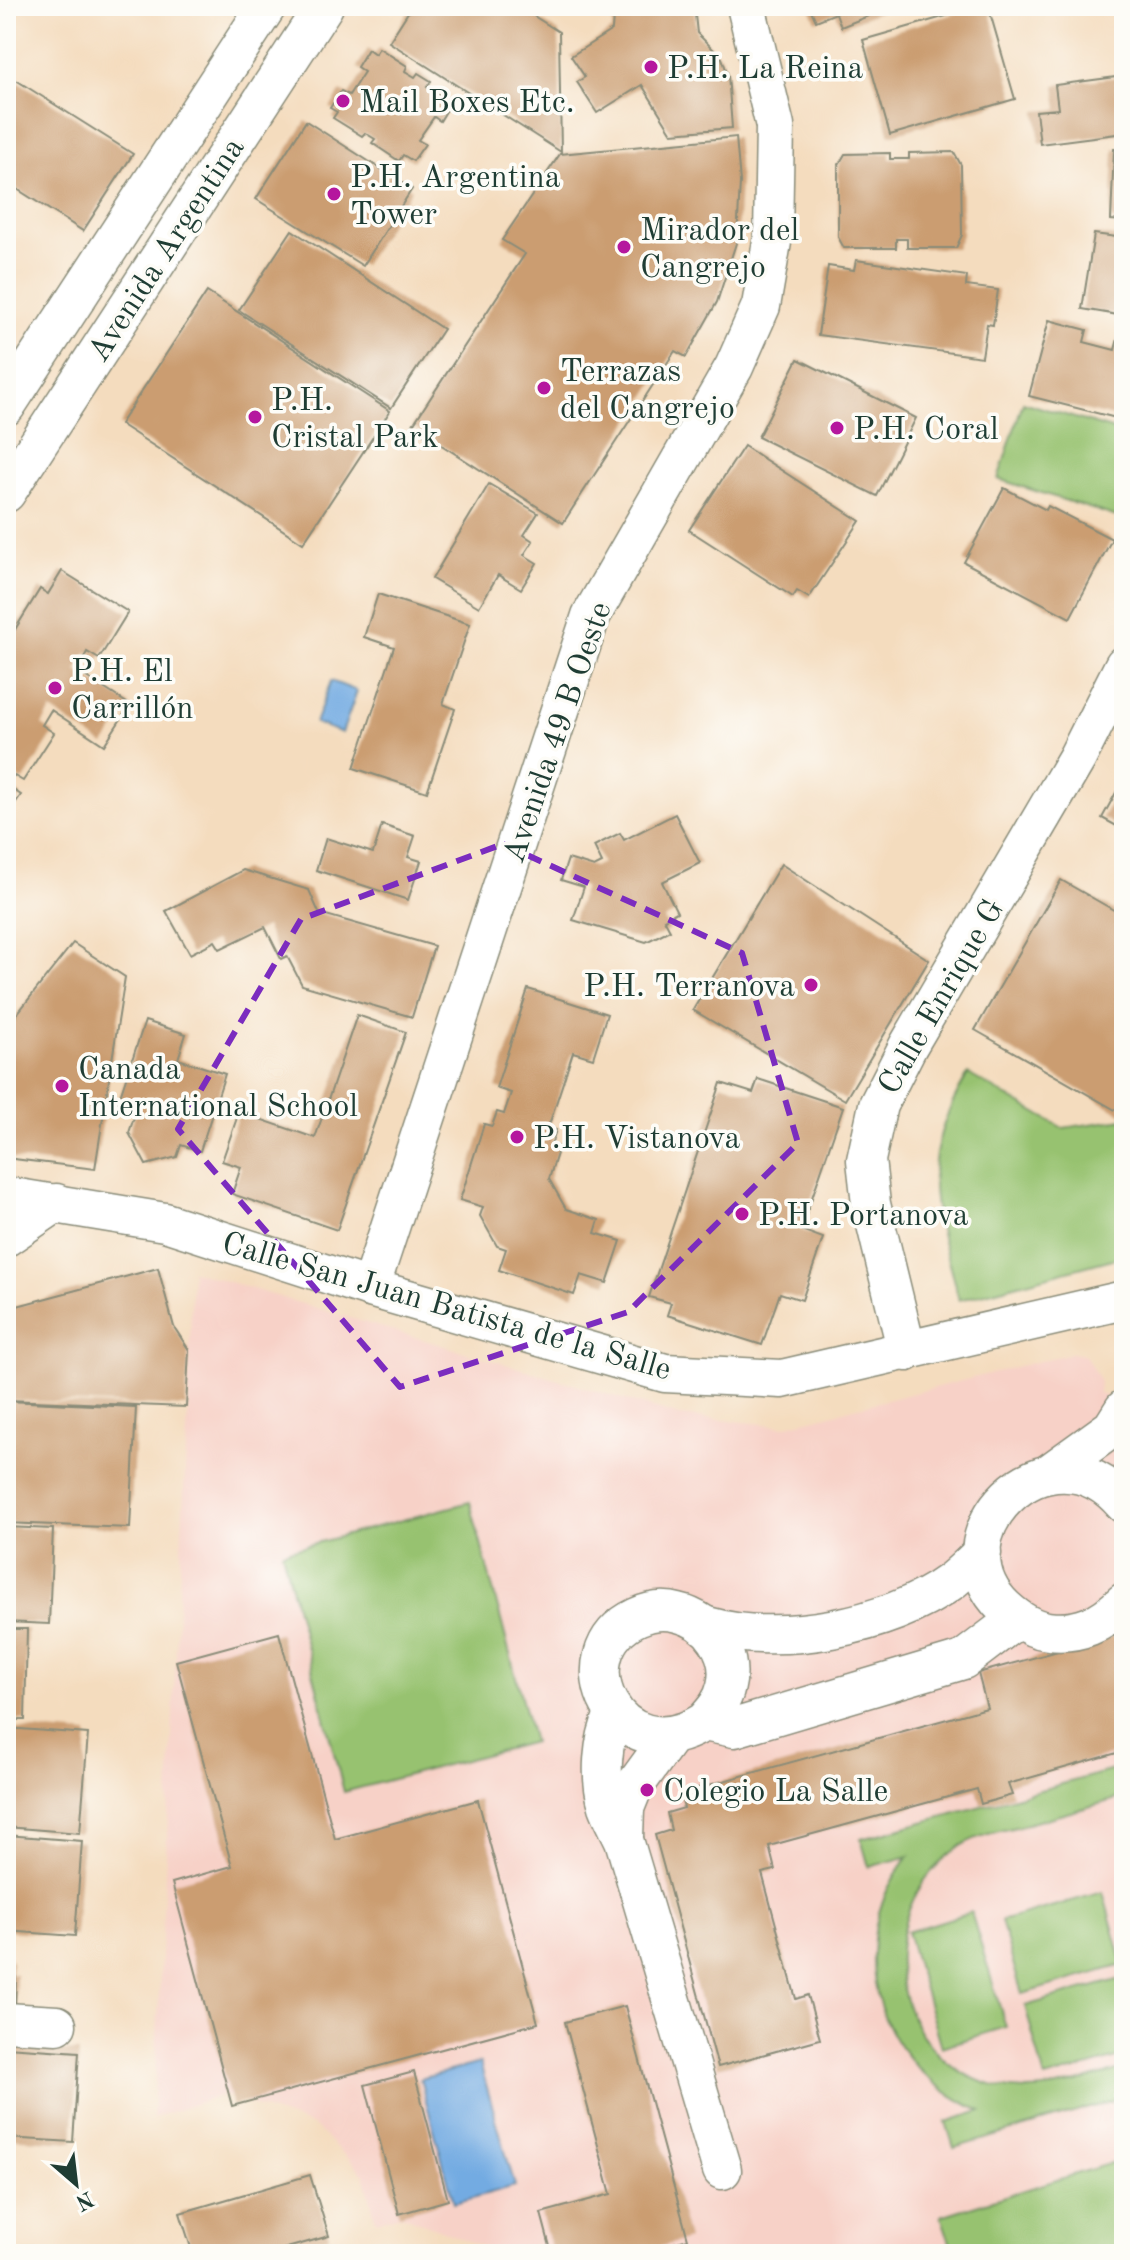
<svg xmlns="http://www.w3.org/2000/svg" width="1130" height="2260" viewBox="0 0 1130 2260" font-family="'Old Standard TT',serif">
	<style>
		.built { fill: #f7d1c7 }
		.green { fill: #97c270; stroke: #5b8052; stroke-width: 2 }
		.water { fill: #73abe2; stroke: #49748b; stroke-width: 2 }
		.building { fill: #cb9d71 }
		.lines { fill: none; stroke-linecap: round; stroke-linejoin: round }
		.minor-casing { stroke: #8a8c79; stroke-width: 41 }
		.minor { stroke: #fff; stroke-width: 38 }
		.marked { fill: none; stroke: #7b2cbf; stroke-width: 6; stroke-dasharray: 16 10; stroke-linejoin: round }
		.poi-dot { fill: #b5179e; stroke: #fdfcf7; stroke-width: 3 }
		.labels { text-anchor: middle; stroke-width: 7; stroke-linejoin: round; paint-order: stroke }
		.poi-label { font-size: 32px; fill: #1f3d34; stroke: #fdfcf7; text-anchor: start }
		.street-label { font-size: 32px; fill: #1f3d34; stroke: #fdfcf7 }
	</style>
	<rect width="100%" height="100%" fill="#fdfcf7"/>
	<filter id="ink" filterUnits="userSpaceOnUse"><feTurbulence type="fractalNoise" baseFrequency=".0125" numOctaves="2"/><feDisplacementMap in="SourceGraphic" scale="16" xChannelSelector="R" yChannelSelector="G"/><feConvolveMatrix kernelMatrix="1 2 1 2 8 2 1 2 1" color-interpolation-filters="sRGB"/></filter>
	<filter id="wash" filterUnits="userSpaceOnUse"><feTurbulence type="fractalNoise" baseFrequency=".006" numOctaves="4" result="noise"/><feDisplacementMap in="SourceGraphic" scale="32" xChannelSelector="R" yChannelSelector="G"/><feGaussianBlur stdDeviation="1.8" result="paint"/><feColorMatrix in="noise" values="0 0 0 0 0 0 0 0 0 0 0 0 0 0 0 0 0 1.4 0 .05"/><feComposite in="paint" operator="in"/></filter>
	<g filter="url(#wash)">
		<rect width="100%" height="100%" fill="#f4dcbe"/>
		<polygon class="built" points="192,1271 680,1416 784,1426 1071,1353 1085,1355 1100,1381 1099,1393 1124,1404 1124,2254 502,2254 402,2215 376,2221 364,2174 314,2126 223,2095 153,2118 188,1409"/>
		<g class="green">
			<polygon points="1023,402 1124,433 1124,506 1120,518 998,479"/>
			<path d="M968 1074 1063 1128 1124 1119V1256L959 1300C933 1206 915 1164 968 1074Z"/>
			<polygon points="470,1502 533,1742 344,1792 282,1552"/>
			<path d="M1124 1767V1797C1091 1806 1057 1816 1024 1825 1001 1831 975 1835 956 1849 866 1914 887 2061 999 2087 1043 2097 1083 2080 1124 2068V2098L954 2148 946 2122 981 2111C916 2083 871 2026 873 1953 874 1916 885 1885 909 1856L869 1867 861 1839Z"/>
			<polygon points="1103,1892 1123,1965 1022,1994 1001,1921"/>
			<polygon points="971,1912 1006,2027 941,2047 907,1932"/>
			<polygon points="1124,1978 1124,2056 1045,2079 1025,2006"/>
			<polygon points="1124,2159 1124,2254 954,2254 941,2216"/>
		</g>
		<g class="water">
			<polygon points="331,681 357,691 342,733 315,723"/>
			<polygon points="480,2063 515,2186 454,2203 420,2079"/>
		</g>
		<g id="blocks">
			<g class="building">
				<polygon points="412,6 518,6 559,32 561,152 389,42"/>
				<polygon points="642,6 694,6 697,33 722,58 728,75 732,128 672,133 642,85 597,113 577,82 585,77 571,56 612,30 613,16 617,12"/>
				<polygon points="809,6 893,6 841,27 836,13 816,21"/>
				<polygon points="981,6 988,6 1015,99 890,135 863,40"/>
				<polygon points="379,48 407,66 405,71 415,77 418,73 431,81 427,87 451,103 440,121 434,117 418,140 425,144 413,161 403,155 399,161 372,143 375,139 365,133 362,136 333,118 337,112 330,108 341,91 349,95 364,72 357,67 368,49 375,54"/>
				<polygon points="1124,76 1124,133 1040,144 1036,111 1058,109 1055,85"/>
				<polygon points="16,80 133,154 83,231 6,182 6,95"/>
				<polygon points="306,121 412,189 363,266 256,199"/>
				<polygon points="736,137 740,182 737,240 717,302 686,357 675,351 563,523 412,426 525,254 502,240 560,154"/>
				<polygon points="1114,149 1124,149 1124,221 1111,220"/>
				<polygon points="954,152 961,165 962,235 956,248 907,248 907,239 896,239 896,248 844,248 838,237 838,166 845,154 890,153 890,159 909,159 909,153"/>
				<polygon points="292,230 443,329 391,408 239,310"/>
				<polygon points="1094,234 1124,238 1124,316 1082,309"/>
				<polygon points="856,260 967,276 966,286 998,290 993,325 987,324 982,357 818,335 828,266 854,270"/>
				<polygon points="207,292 390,411 303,543 120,424"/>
				<polygon points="1049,320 1087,330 1084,342 1115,350 1120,331 1124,332 1124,420 1029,396"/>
				<polygon points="798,359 916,418 877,496 758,437"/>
				<polygon points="744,446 860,521 809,598 797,591 793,597 689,530"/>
				<polygon points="489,484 538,513 524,535 533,541 524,555 537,563 521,589 498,575 479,607 432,579"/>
				<polygon points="1004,488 1046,510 1048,506 1112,539 1070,618 964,562"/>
				<polygon points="62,571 128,612 99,659 87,652 77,671 130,705 104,745 51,710 42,725 54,733 23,781 6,771 6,626 14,631 40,589 48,594"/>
				<polygon points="378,594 470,624 443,704 455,709 427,792 354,768 394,647 364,637"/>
				<polygon points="1124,778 1124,830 1102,818"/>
				<polygon points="6,785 21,795 6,816"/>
				<polygon points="675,814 700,863 662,882 677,912 664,919 670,930 646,942 573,920 584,887 561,880 568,859 594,867 602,863 594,846 620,833 624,840"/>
				<polygon points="382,825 415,836 408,857 421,861 408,900 316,870 326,838 373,853"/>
				<polygon points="781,864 929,960 845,1100 693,1010"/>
				<polygon points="243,870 309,890 319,913 434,946 412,1017 302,985 287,956 281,959 265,927 220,949 215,941 190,954 166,911"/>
				<polygon points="1061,880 1124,916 1124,1115 975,1030"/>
				<polygon points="73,943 125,977 95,1169 6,1158 6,1028"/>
				<polygon points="528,989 607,1014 593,1058 573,1052 548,1128 556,1130 551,1145 559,1147 549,1179 566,1209 599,1220 595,1233 621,1241 607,1283 581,1275 574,1295 499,1270 506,1249 497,1246 480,1216 483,1207 460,1200 484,1124 492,1126 497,1112 504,1114 511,1093 496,1088"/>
				<polygon points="357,1015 406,1032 337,1230 232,1194 241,1167 222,1161 239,1112 315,1138"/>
				<polygon points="145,1021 186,1034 178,1059 225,1074 200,1151 181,1145 177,1157 146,1165 129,1133 136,1111 117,1105"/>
				<polygon points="758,1079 843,1107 801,1230 823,1238 802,1300 780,1293 762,1345 667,1315 671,1303 649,1297 721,1083 753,1093"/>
				<polygon points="158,1268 174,1327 189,1350 186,1407 6,1400 6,1309"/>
				<polygon points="6,1401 136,1407 130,1528 6,1523"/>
				<polygon points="6,1527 53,1529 49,1624 6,1622"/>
				<polygon points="6,1629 27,1629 25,1720 6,1720"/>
				<polygon points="279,1633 335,1839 478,1800 538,2023 232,2106 172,1883 232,1866 176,1661"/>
				<polygon points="1124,1633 1124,1751 1008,1784 1012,1795 981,1804 977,1789 769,1846 775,1870 762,1873 796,1999 808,1995 820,2039 718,2067 655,1835 671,1830 667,1813 684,1808 680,1793 987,1708 978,1673"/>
				<polygon points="6,1728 88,1734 80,1833 6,1827"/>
				<polygon points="6,1835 82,1841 75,1936 6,1931"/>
				<polygon points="6,1959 12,1960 11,1974 16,1974 15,2014 6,2014"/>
				<polygon points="625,2006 688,2239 635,2254 552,2254 541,2213 611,2194 565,2022"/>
				<polygon points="6,2047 79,2052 73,2142 6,2138"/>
				<polygon points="414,2072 448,2200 399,2214 365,2085"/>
				<polygon points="310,2175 329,2236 266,2254 193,2254 180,2213"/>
			</g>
		</g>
	</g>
	<g filter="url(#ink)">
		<use href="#blocks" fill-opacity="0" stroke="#8a8c79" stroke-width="2"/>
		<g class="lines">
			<g class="minor-casing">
				<g id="minor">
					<polyline points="6,406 267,6"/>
					<polyline points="6,493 324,6"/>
					<polyline points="6,1196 165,1222 370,1288 665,1373 782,1379 1124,1300"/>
					<polyline points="6,1237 56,1203"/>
					<polyline points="370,1288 591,616 734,367 761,306 773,236 775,126 746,6"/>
					<polyline points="907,1352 871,1204 866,1160 878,1105 908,1046 1077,758 1124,665"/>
					<polyline points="1051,1472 1112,1428 1124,1409"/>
					<path d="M1124 1504C1048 1415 930 1538 1005 1608 1017 1619 1031 1629 1048 1631 1079 1635 1102 1624 1124 1602"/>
					<path d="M707 1626C778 1647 889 1627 950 1582 961 1574 971 1563 982 1553"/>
					<path d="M614 1714C602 1741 599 1777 608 1806 612 1817 619 1829 624 1840L722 2170"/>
					<path d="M704 1722C714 1711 723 1701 726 1686 734 1653 710 1620 678 1613 664 1609 650 1611 637 1617 560 1653 617 1776 704 1722L734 1728 963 1660 1017 1619"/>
					<polyline points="624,1837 625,1808 633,1788 670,1737"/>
					<polyline points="6,2022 57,2025"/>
				</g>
			</g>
			<use href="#minor" class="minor"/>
		</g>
	</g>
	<path class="marked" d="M503 844 742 953 798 1143 628 1312 400 1387 178 1129 301 919Z"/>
	<g class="poi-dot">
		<circle cx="651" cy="67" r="8"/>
		<circle cx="343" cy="101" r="8"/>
		<circle cx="334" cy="194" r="8"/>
		<circle cx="624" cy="247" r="8"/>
		<circle cx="544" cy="388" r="8"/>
		<circle cx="255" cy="417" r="8"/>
		<circle cx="837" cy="428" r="8"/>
		<circle cx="55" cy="688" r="8"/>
		<circle cx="811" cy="985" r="8"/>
		<circle cx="62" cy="1086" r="8"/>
		<circle cx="517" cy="1137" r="8"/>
		<circle cx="742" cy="1214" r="8"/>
		<circle cx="647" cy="1790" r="8"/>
	</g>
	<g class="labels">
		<g class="poi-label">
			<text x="667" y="78">P.H. La Reina</text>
			<text x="359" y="112">Mail Boxes Etc.</text>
			<text x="350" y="187">P.H. Argentina<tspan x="350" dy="37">Tower</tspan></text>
			<text x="640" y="240">Mirador del<tspan x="640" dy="37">Cangrejo</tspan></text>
			<text x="560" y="381">Terrazas<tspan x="560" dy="37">del Cangrejo</tspan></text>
			<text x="271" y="410">P.H.<tspan x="271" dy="37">Cristal Park</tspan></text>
			<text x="853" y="439">P.H. Coral</text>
			<text x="71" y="681">P.H. El<tspan x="71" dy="37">Carrillón</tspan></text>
			<text x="795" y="996" text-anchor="end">P.H. Terranova</text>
			<text x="78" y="1079">Canada<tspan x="78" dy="37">International School</tspan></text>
			<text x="533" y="1148">P.H. Vistanova</text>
			<text x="758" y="1225">P.H. Portanova</text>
			<text x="663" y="1801">Colegio La Salle</text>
		</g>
		<g class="street-label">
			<text transform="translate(165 249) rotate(-57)" y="11">Avenida Argentina</text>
			<text transform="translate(556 732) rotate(-71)" y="11">Avenida 49 B Oeste</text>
			<text transform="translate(940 996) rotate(-60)" y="11">Calle Enrique G</text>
			<text transform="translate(447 1305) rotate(16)" y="11">Calle San Juan Batista de la Salle</text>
		</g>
	</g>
	<rect width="1130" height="2260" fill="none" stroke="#fdfcf7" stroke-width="32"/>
	<g transform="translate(76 2184) rotate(152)" stroke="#fdfcf7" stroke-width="6" paint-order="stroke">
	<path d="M0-6L14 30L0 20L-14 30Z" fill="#1f3d34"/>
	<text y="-12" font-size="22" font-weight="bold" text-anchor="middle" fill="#1f3d34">N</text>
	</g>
</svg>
